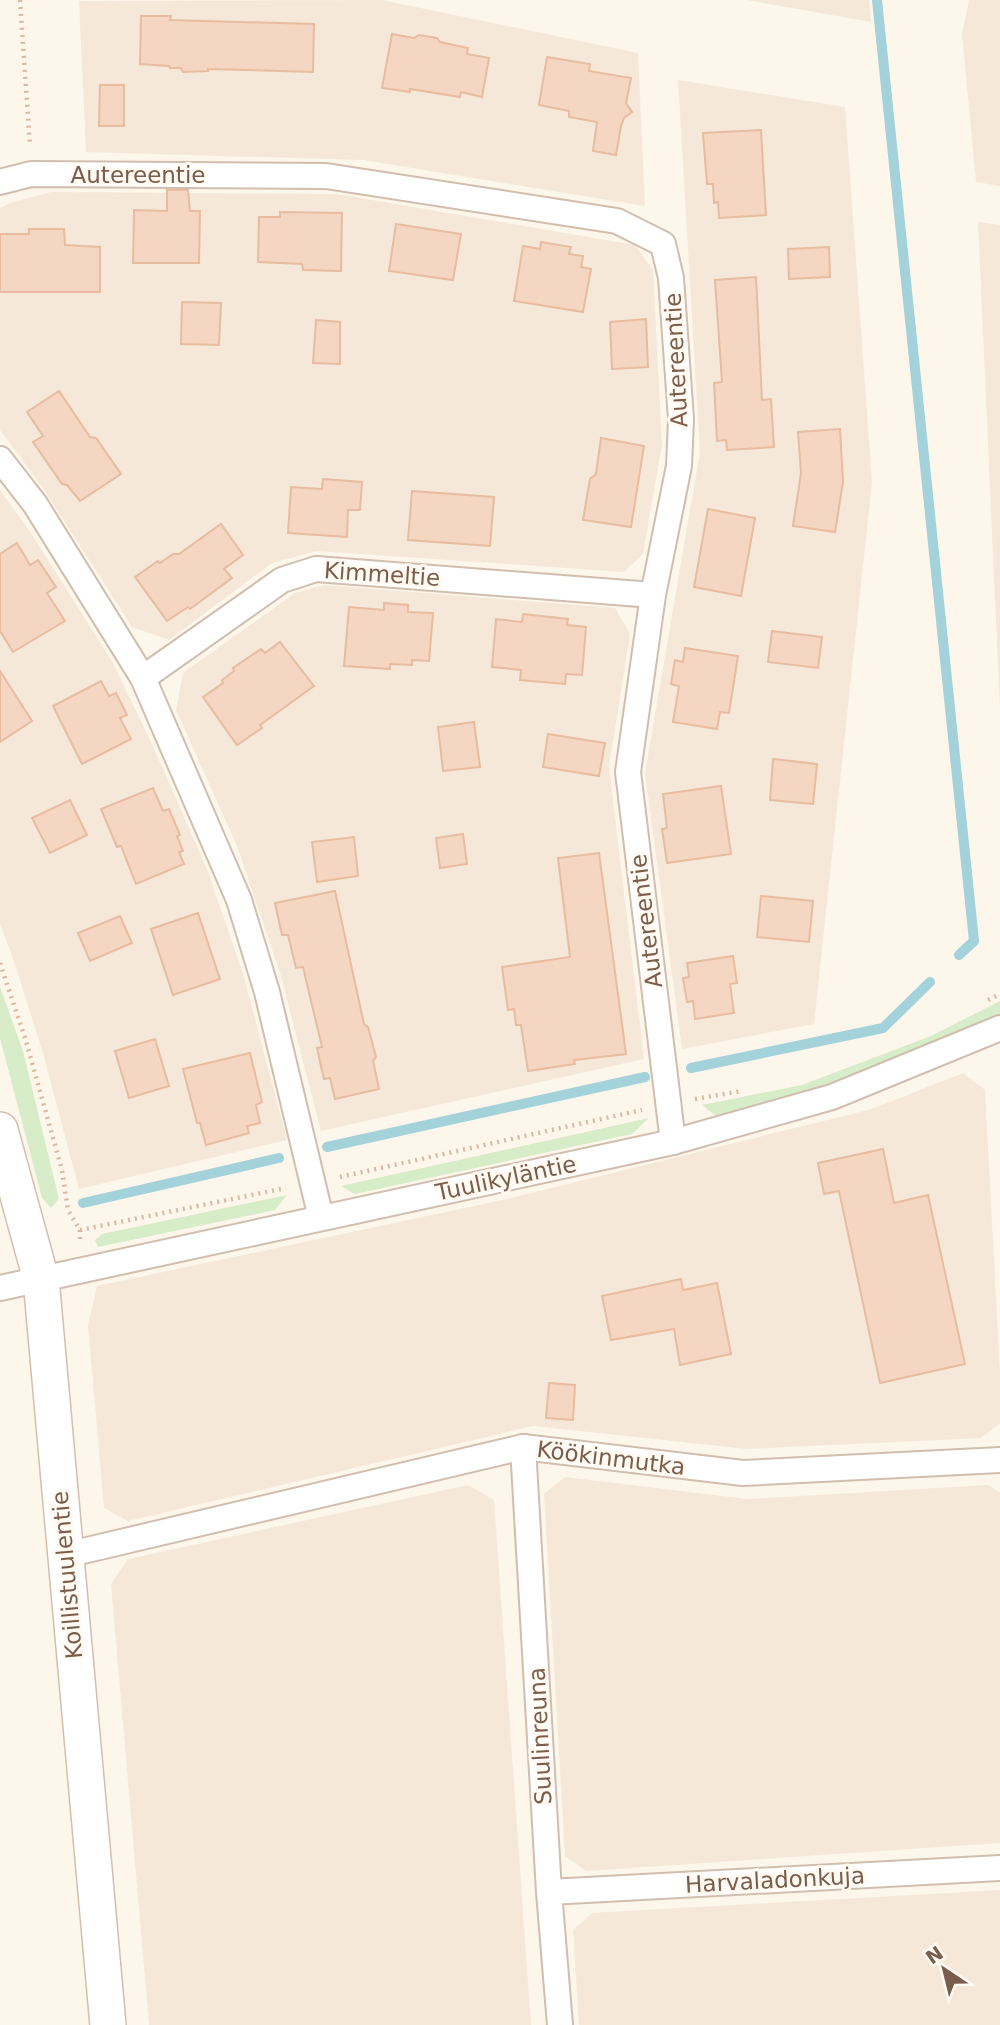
<svg xmlns="http://www.w3.org/2000/svg" width="1000" height="2025" viewBox="0 0 1000 2025" font-family="'DejaVu Sans',sans-serif">
	<style>
		.residential { fill: #f5e8d9 }
		.green { fill: #d7ecc8 }
		.lines { fill: none; stroke-linecap: round; stroke-linejoin: round }
		.stream { stroke: #a4d2db; stroke-width: 10 }
		.building { fill: #f4d6c2; stroke: #e7bca1; stroke-width: 2 }
		.street-casing { stroke: #d1beaf; stroke-width: 28 }
		.secondary-casing { stroke: #d4bfad; stroke-width: 38 }
		.path { stroke: #dab9a4; stroke-width: 4.5; stroke-dasharray: 2 5; stroke-linecap: butt }
		.street { stroke: #fff; stroke-width: 24 }
		.secondary { stroke: #fff; stroke-width: 35 }
		.labels { text-anchor: middle; stroke-width: 6; stroke-linejoin: round; paint-order: stroke }
		.street-label { font-size: 23px; fill: #7a5d4c; stroke: #fffaf2 }
	</style>
	<rect width="100%" height="100%" fill="#fdf6eb"/>
	<g class="residential">
		<polygon points="382,0 638,53 645,206 363,160 86,152 79,1"/>
		<polygon points="747,0 869,0 871,22"/>
		<polygon points="969,0 1000,0 1000,186 976,182 962,34"/>
		<polygon points="678,80 845,107 872,482 814,1024 682,1049 645,773 700,452"/>
		<polygon points="51,192 337,194 635,245 653,270 662,445 643,554 624,572 317,551 272,563 169,640 132,627 43,488 0,430 0,208 10,203"/>
		<polygon points="978,222 1000,225 1000,710"/>
		<polygon points="0,490 31,533 113,663 151,742 207,869 244,977 287,1140 79,1189 43,1053 12,955 0,924"/>
		<polygon points="324,585 615,608 630,634 609,767 644,1059 321,1131 280,973 237,846 176,710 183,673 295,593"/>
		<polygon points="963,1073 985,1090 1000,1372 1000,1423 981,1438 747,1449 533,1426 128,1521 104,1508 88,1325 97,1286 507,1199 872,1109"/>
		<polygon points="565,1477 747,1499 989,1485 1000,1493 1000,1843 586,1871 565,1856 544,1494"/>
		<polygon points="468,1485 494,1500 531,2025 149,2025 111,1584 128,1559"/>
		<polygon points="1000,1890 1000,2025 579,2025 573,1930 592,1913"/>
	</g>
	<g class="green">
		<polygon points="0,987 23,1051 59,1199 51,1208 42,1198 0,1038"/>
		<polygon points="1000,1001 1000,1015 923,1053 802,1097 716,1116 702,1105 802,1085 931,1036"/>
		<polygon points="649,1118 632,1134 355,1194 341,1186"/>
		<polygon points="287,1195 275,1210 98,1247 95,1240 102,1234"/>
	</g>
	<g class="lines">
		<g class="stream">
			<polyline points="877,0 974,941 959,955"/>
			<polyline points="691,1068 883,1028 930,982"/>
			<polyline points="327,1147 645,1077"/>
			<polyline points="83,1203 279,1158"/>
		</g>
	</g>
	<g class="building">
		<polygon points="141,16 171,16 170,20 314,24 313,72 208,69 208,71 183,72 181,68 170,68 169,66 140,64"/>
		<polygon points="392,34 414,38 419,35 437,38 440,42 468,48 467,54 489,58 482,97 461,92 460,97 410,89 410,92 382,88"/>
		<polygon points="547,57 590,64 589,71 631,78 626,103 632,112 624,118 621,126 616,155 593,151 597,122 569,117 569,111 539,105"/>
		<polygon points="100,85 124,85 124,126 99,126"/>
		<polygon points="761,130 766,215 719,218 718,202 714,203 713,184 707,184 703,133"/>
		<polygon points="167,190 188,190 190,211 200,211 199,263 133,263 134,210 167,211"/>
		<polygon points="280,212 342,213 341,271 303,270 302,264 258,262 259,217 280,217"/>
		<polygon points="396,224 461,234 453,280 389,271"/>
		<polygon points="29,229 64,229 65,245 100,247 100,292 0,292 0,234 29,234"/>
		<polygon points="541,242 571,247 569,254 583,256 581,267 591,269 583,312 514,301 523,246 540,249"/>
		<polygon points="829,247 830,277 789,279 788,249"/>
		<polygon points="756,277 762,400 771,399 774,447 727,450 726,440 717,441 714,383 722,382 715,280"/>
		<polygon points="182,302 221,303 219,345 181,344"/>
		<polygon points="646,319 648,367 612,369 610,322"/>
		<polygon points="316,320 340,322 340,364 313,363"/>
		<polygon points="59,391 90,437 96,438 121,474 80,501 67,485 62,484 33,442 43,436 27,412"/>
		<polygon points="840,429 843,482 835,532 793,526 801,473 798,432"/>
		<polygon points="601,438 644,446 631,527 583,520 590,479 596,474"/>
		<polygon points="323,479 362,482 360,510 348,510 347,537 288,533 291,487 322,489"/>
		<polygon points="412,491 494,497 490,546 408,540"/>
		<polygon points="708,509 755,518 741,596 694,587"/>
		<polygon points="221,524 243,555 224,569 232,578 190,609 188,607 167,621 135,577 158,561 160,563 173,554 179,554"/>
		<polygon points="17,543 30,565 38,560 56,587 47,593 65,621 13,652 0,631 0,554"/>
		<polygon points="384,603 408,605 408,612 433,613 429,661 412,660 412,665 390,664 390,669 344,666 349,607 384,610"/>
		<polygon points="523,614 568,619 567,625 586,627 582,675 566,674 565,684 520,680 521,670 492,667 496,619 522,622"/>
		<polygon points="772,631 822,637 818,668 768,662"/>
		<polygon points="280,642 314,686 260,725 262,728 237,745 203,697 223,683 222,680 234,671 233,668 261,649 265,653"/>
		<polygon points="685,648 738,656 729,713 720,712 717,729 673,722 679,686 671,684 675,660 683,662"/>
		<polygon points="0,671 32,721 0,742"/>
		<polygon points="101,681 109,696 116,693 127,715 120,718 131,739 82,764 53,706"/>
		<polygon points="474,722 480,767 443,771 438,727"/>
		<polygon points="548,734 605,743 599,776 543,767"/>
		<polygon points="773,759 817,764 813,804 770,800"/>
		<polygon points="721,786 731,854 667,863 662,829 667,828 663,794"/>
		<polygon points="153,788 163,811 169,809 180,835 177,836 183,851 179,852 184,864 136,884 121,846 117,847 101,809"/>
		<polygon points="70,800 87,835 50,853 32,818"/>
		<polygon points="463,834 467,864 440,868 436,838"/>
		<polygon points="354,837 358,876 317,882 312,842"/>
		<polygon points="599,853 626,1054 574,1060 575,1064 528,1071 521,1025 516,1025 514,1009 508,1010 502,967 570,957 558,858"/>
		<polygon points="335,891 364,1024 368,1027 376,1057 373,1061 379,1089 335,1099 330,1078 324,1079 317,1048 322,1047 303,967 296,968 288,935 282,935 275,903"/>
		<polygon points="761,896 813,901 809,942 757,937"/>
		<polygon points="198,913 220,979 173,995 151,929"/>
		<polygon points="120,916 132,943 90,961 78,933"/>
		<polygon points="733,956 737,983 730,984 734,1013 695,1019 693,1001 687,1002 683,978 689,977 687,963"/>
		<polygon points="155,1039 169,1086 129,1098 115,1051"/>
		<polygon points="250,1053 262,1102 256,1105 260,1123 247,1126 249,1133 206,1145 200,1123 197,1123 183,1069"/>
		<polygon points="883,1149 894,1203 928,1195 965,1364 880,1383 839,1191 824,1194 818,1163"/>
		<polygon points="681,1279 683,1290 717,1283 731,1354 680,1365 674,1329 611,1340 602,1296"/>
		<polygon points="549,1383 575,1385 573,1420 546,1418"/>
	</g>
	<g class="lines">
		<g class="street-casing">
			<g id="street">
				<polyline points="0,182 31,174 326,176 617,221 663,244 671,278 681,419 679,466 653,595 628,772 673,1142"/>
				<polyline points="0,459 35,504 143,678 239,900 267,992 321,1218"/>
				<polyline points="143,678 282,580 316,569 653,595"/>
				<polyline points="0,1288 673,1142 832,1097 1000,1028"/>
				<polyline points="523,1447 549,1892 560,2025"/>
				<polyline points="66,1555 523,1447 743,1473 1000,1460"/>
				<polyline points="549,1892 1000,1868"/>
			</g>
		</g>
		<g class="secondary-casing">
			<polyline id="secondary" points="0,1130 41,1279 108,2025"/>
		</g>
		<g class="path">
			<polyline points="20,0 30,146"/>
			<polyline points="0,963 26,1041 62,1170 68,1210 80,1230 80,1243"/>
			<polyline points="988,1000 1000,994"/>
			<polyline points="695,1099 742,1091"/>
			<polyline points="340,1177 642,1110"/>
			<polyline points="80,1230 286,1188"/>
		</g>
		<use href="#street" class="street"/>
		<use href="#secondary" class="secondary"/>
	</g>
	<g class="labels">
		<g class="street-label">
			<text x="138" y="183">Autereentie</text>
			<text transform="translate(676 360) rotate(-93)" y="8">Autereentie</text>
			<text transform="translate(382 574) rotate(4)" y="8">Kimmeltie</text>
			<text transform="translate(646 921) rotate(-97)" y="8">Autereentie</text>
			<text transform="translate(506 1178) rotate(-12)" y="8">Tuulikyläntie</text>
			<text transform="translate(611 1458) rotate(7)" y="8">Köökinmutka</text>
			<text transform="translate(67 1575) rotate(-95)" y="8">Koillistuulentie</text>
			<text transform="translate(540 1736) rotate(-93)" y="8">Suulinreuna</text>
			<text transform="translate(775 1880) rotate(-3)" y="8">Harvaladonkuja</text>
		</g>
	</g>
	<g transform="translate(944 1969) rotate(325)" stroke="#fffaf2" stroke-width="5" paint-order="stroke">
	<path d="M0-5L12 26L0 18L-12 26Z" fill="#7a5d4c"/>
	<text y="-10" font-size="19" font-weight="bold" text-anchor="middle" fill="#7a5d4c">N</text>
	</g>
</svg>
